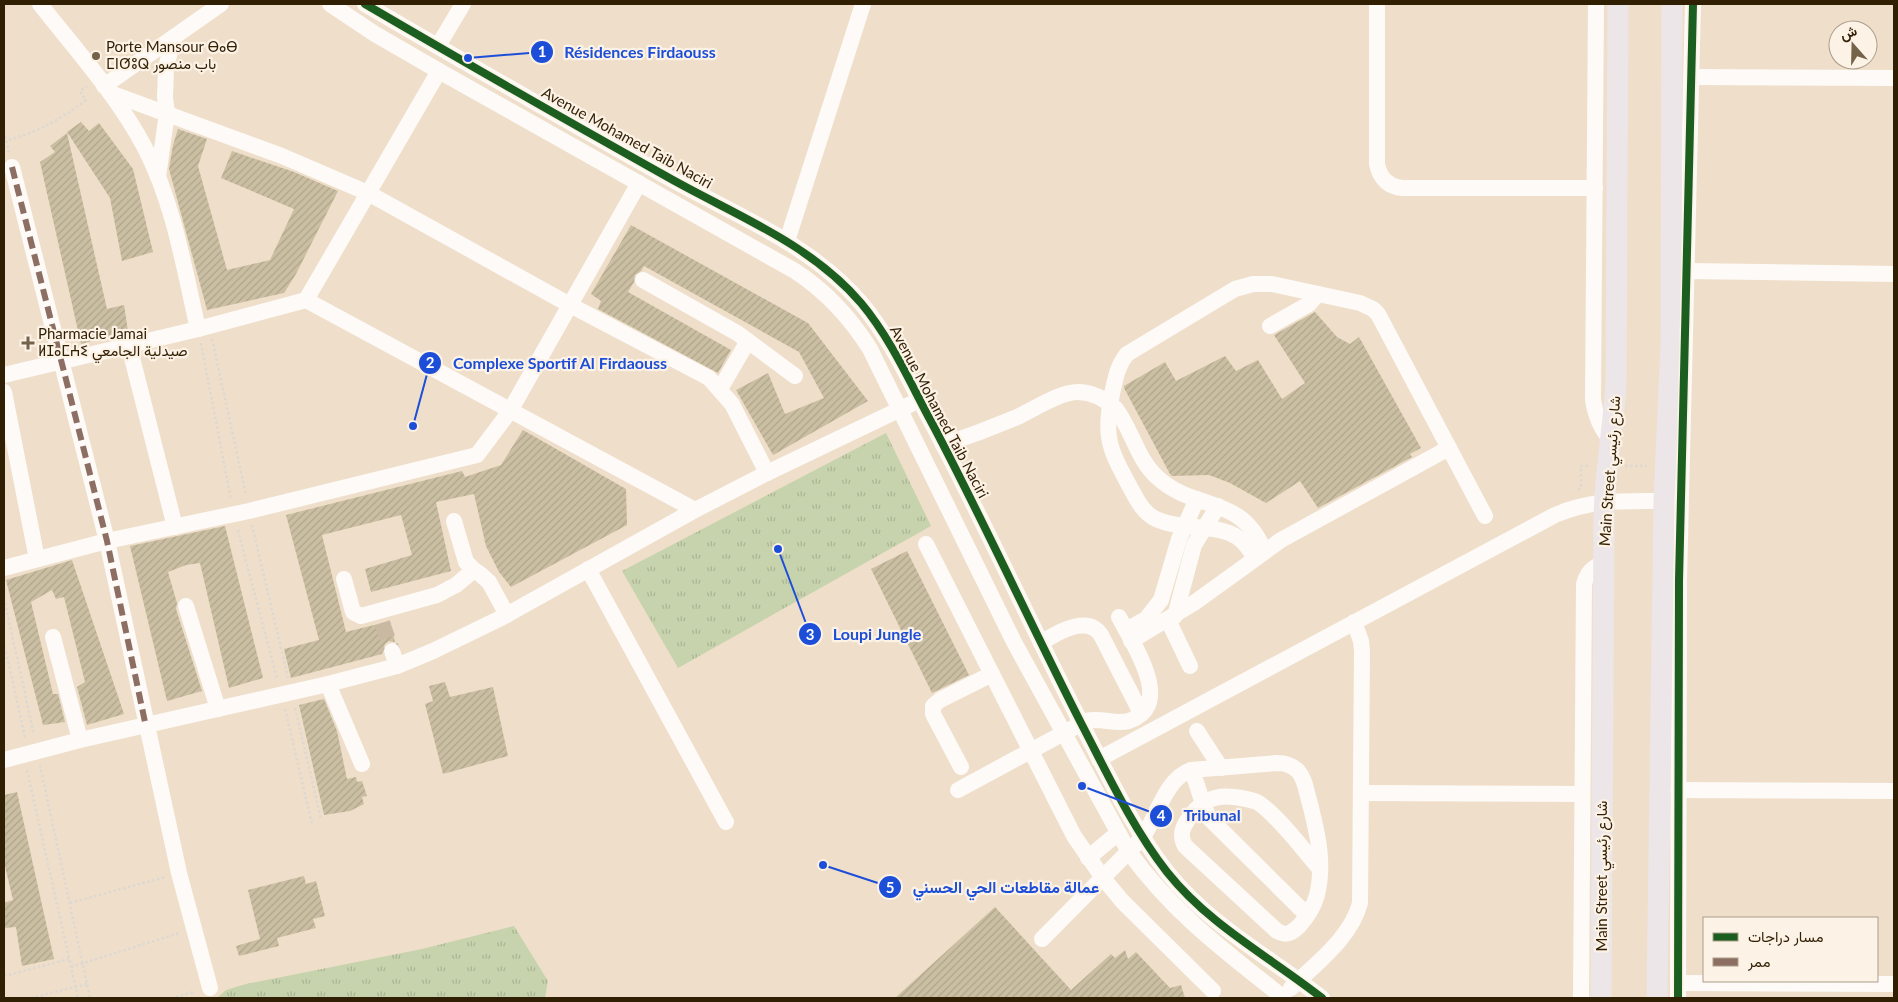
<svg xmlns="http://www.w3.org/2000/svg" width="1898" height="1002" viewBox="0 0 1898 1002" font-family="Lato,Vazirmatn,'Noto Sans Tifinagh',sans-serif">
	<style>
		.park { fill: url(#park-tufts) }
		.building { fill: url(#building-hatch) }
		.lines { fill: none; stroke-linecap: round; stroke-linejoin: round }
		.minor-tunnel { stroke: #c9b9a2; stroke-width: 16; stroke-dasharray: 16 8; stroke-linecap: butt }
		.path { stroke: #ddd8d1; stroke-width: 2.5; stroke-dasharray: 2.5 2.5; stroke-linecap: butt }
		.minor { stroke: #fdfaf7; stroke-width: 16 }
		.major { stroke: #ece6e8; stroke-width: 21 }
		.quiet { stroke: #8d6e63; stroke-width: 6; stroke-dasharray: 12 6; stroke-linecap: butt }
		.cycleway-casing { stroke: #fcf2e5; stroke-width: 11 }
		.cycleway { stroke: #1b5e20; stroke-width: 8 }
		.poi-dot { fill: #746249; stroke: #fcf2e5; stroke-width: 2 }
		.labels { text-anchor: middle; stroke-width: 4.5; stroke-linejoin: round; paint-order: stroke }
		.poi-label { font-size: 15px; fill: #311f04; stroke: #fcf2e5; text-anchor: start }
		.street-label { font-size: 15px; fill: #311f04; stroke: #fcf2e5 }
		.leader { fill: none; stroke: #1d4ed8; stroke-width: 2 }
		.callout-dot { fill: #1d4ed8; stroke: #fcf2e5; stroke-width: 2 }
		.mark-label { font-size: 15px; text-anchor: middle; font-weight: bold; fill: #fff }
		.callout-label { font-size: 16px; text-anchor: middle; font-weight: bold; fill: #1d4ed8; stroke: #fcf2e5; stroke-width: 4.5; stroke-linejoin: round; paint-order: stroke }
	</style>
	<defs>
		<pattern id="park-tufts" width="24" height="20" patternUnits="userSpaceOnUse" patternTransform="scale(1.25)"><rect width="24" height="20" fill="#c7d3ad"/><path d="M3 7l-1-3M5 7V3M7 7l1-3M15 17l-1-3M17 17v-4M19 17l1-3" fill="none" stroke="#abb593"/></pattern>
		<pattern id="building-hatch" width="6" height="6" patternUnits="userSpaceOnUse" patternTransform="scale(1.25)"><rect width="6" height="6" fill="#cbbfa3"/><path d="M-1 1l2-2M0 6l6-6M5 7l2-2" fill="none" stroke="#afa48b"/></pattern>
	</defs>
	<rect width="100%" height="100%" fill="#efdfca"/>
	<g class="park">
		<polygon points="886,433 931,526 678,668 622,571"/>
		<polygon points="514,926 548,981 545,998 217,998 226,990 246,984 422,949"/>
	</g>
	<g class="building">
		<polygon points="81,122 89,131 99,123 133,169 153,252 122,261 110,198 67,132"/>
		<polygon points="178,129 207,139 198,166 227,270 270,260 294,209 221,178 232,151 294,172 338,191 296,274 284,293 207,310 169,169 173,145"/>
		<polygon points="67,133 107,309 124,305 128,331 81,344 40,162 55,152 50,146"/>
		<polygon points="631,225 808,323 868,401 773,455 736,390 768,373 785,414 824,398 799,352 644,266 641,271 635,275 634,282 628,292 731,350 718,373 598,309 601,301 591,294"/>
		<polygon points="1315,312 1337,337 1350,344 1359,337 1421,448 1410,454 1412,457 1318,508 1300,481 1266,503 1230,483 1209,475 1172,476 1170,474 1124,388 1124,386 1165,362 1176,381 1225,356 1236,371 1258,360 1282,399 1305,383 1274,335"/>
		<polygon points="523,430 626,489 627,525 511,587 499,572 486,546 474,494 436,502 451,571 371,592 365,569 412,555 401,515 322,535 346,632 390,621 395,642 389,641 385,644 382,654 291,678 284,649 319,640 286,515 462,471 465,477 501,465"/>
		<polygon points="225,526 263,678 229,688 200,563 186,565 168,572 177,603 176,609 202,691 167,701 130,546"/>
		<polygon points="907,551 969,675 932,693 871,569"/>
		<polygon points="72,560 124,714 87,725 77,687 85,682 64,597 56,599 52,590 31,602 53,694 58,694 65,722 43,725 6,580"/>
		<polygon points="445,682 450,697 493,687 508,756 443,774 425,704 433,701 429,686"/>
		<polygon points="324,699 337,731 347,779 356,777 357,782 362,781 367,796 362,797 364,804 350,811 324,815 299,705"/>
		<polygon points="17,792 54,959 22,966 16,927 4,928 4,903 13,900 4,862 4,795"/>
		<polygon points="304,876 306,884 316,881 325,916 313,919 316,928 277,938 279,946 239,956 236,946 260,939 248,890"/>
		<polygon points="995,907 1071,990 1111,954 1115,958 1125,950 1128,959 1136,952 1170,988 1181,985 1185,998 895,998"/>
	</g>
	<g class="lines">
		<polyline class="minor-tunnel" points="382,623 392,651"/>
		<g class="path">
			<polyline points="4,131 9,152"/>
			<path d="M4 141C35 134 61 119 86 100L80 91 87 86"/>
			<polyline points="212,339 246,495"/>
			<polyline points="201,343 231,500"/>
			<polyline points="1625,466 1647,466"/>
			<polyline points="1578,490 1581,488 1581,466 1590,466"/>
			<polyline points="252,525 288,678"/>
			<polyline points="238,530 277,679"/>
			<polyline points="4,598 34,735"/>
			<polyline points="4,642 25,738"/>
			<polyline points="295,708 321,819"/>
			<polyline points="285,709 312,824"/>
			<polyline points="40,765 90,998"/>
			<polyline points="27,770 78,998"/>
			<polyline points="70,903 165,877"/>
			<polyline points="71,967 179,933"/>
			<polyline points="4,976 69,959"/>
			<polyline points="31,998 87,984"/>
			<polyline points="171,998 194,992"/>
		</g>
		<g class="minor">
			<path d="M40 4C76 50 117 95 145 148 174 204 184 268 198 329"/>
			<path d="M330 4 375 34 439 71 795 271C827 292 850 317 870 349L1014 642 1129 852C1172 912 1227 953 1284 998"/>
			<path d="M365 4C464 62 564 119 664 175 732 214 809 242 861 303 892 340 911 385 934 427 985 524 1031 625 1081 723 1107 773 1132 827 1167 872 1209 925 1270 957 1322 998"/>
			<path d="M1377 4V164C1380 179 1389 187 1403 188H1595"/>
			<path d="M1596 4 1593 399C1595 415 1600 428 1611 440"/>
			<polyline points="438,46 463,4"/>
			<polyline points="1691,77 1894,78"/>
			<polyline points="104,86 221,4"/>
			<polyline points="110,93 282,156 368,193 570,305 709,378 732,404 767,473"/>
			<polyline points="12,167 107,541 179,873 210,988"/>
			<polyline points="158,177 167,113 165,98 166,67 174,37"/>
			<polyline points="787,241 863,4"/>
			<polyline points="1687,271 1894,274"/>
			<polyline points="643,280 737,333 748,341 720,389"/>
			<polyline points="306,300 439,71"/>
			<polyline points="1270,326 1309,304 1318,294"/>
			<polyline points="748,341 795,376"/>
			<polyline points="129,346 175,527"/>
			<polyline points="4,375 198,329 306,300 695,510"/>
			<polyline points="4,392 37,559"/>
			<path d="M943 445C967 437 991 428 1015 418 1033 410 1059 392 1078 392 1092 392 1105 399 1116 409 1132 430 1137 459 1157 477 1194 512 1242 494 1264 551"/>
			<polyline points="454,521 466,562 474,570 480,574 489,582 507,615"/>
			<polyline points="926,544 1074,836 1103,878 1122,901 1213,991"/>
			<path d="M1254 558C1235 515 1191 535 1156 519 1143 513 1137 500 1130 487 1108 447 1103 435 1113 389 1116 376 1118 365 1127 354L1235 289 1253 284H1272L1360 303 1373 309 1378 314 1485 516"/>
			<polyline points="4,568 107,541 249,511 477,455 510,411 639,183"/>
			<polyline points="588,569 726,822"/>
			<polyline points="344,579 353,612 361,616 437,595 456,585 474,570"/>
			<polyline points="186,606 218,709"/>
			<polyline points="1175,616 1194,545 1218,506"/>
			<polyline points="1168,620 1190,666"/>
			<polyline points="1126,630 1146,619 1161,600 1179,539 1197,499"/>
			<polyline points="53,637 80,740"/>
			<polyline points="1131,641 1194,603 1281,540 1449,448"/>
			<path d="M1041 643C1056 633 1087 614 1101 635L1141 713"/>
			<polyline points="392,651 397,666"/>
			<polyline points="328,684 362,764"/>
			<polyline points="1197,731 1221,768"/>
			<path d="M1099 759 1555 515C1592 499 1625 501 1664 501"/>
			<polyline points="4,760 80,740 328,684 397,666 433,651 501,618 695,510 767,473 911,404"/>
			<polyline points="961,767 933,714 933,706 940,700 992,674"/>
			<path d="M1191 770C1199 786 1201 804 1210 819L1307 915"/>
			<path d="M958 790 1086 721C1101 717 1114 725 1129 721 1176 705 1132 643 1119 617"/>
			<polyline points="1678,790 1894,791"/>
			<polyline points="1361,793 1582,794"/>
			<polyline points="1088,858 1118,833"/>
			<path d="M1042 939 1143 837C1157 816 1166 778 1191 770L1277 763C1285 763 1292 765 1298 771 1305 779 1306 790 1309 800 1317 831 1325 862 1317 895 1314 906 1308 916 1300 925 1293 932 1287 937 1277 931L1185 846C1180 837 1181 830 1187 821 1199 803 1212 794 1234 797 1242 798 1249 799 1257 802 1275 812 1305 852 1320 869"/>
			<polyline points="1678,983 1894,984"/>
			<path d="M1291 988C1316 963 1351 938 1360 903L1362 651 1361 641 1354 622"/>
			<path d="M1581 998 1584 584C1587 573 1592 567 1604 563"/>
			<polyline points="1678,998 1679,580 1693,4"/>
		</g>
		<g class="major">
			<path d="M1601 998 1604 517C1605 472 1613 429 1616 385L1618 4"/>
			<polyline points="1657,998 1664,501 1671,344 1672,4"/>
		</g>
		<polyline class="quiet" points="12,167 107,541 146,727"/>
		<g class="cycleway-casing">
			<g id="cycleway">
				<path d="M365 4C464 62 564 119 664 175 732 214 809 242 861 303 892 340 911 385 934 427 985 524 1031 625 1081 723 1107 773 1132 827 1167 872 1209 925 1270 957 1322 998"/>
				<polyline points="1678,998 1679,580 1693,4"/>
			</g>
		</g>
		<use href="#cycleway" class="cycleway"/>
	</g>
	<g class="poi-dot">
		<circle cx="96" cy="56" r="5"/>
		<path d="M25.5 335.5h5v5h5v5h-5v5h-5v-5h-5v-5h5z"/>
	</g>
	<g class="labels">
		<g class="poi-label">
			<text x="106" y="52">Porte Mansour ⴱⴰⴱ<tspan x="106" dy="17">ⵎⵏⵚⵓⵕ باب منصور</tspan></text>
			<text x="38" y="339">Pharmacie Jamai<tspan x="38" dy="17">ⵍⵊⴰⵎⵄⵉ صيدلية الجامعي</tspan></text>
		</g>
		<g class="street-label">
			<text transform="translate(627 138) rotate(29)" y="5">Avenue Mohamed Taib Naciri</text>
			<text transform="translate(939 412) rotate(62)" y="5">Avenue Mohamed Taib Naciri</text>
			<text transform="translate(1610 471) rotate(-86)" y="5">Main Street شارع رئيسي</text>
			<text transform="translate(1602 876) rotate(-90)" y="5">Main Street شارع رئيسي</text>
		</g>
	</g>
	<path class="leader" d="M468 58L542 52M413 426L430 363M778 549L810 634M1082 786L1161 816M823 865L890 887"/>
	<g class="callout-dot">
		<circle cx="468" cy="58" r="5"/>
		<circle cx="413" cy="426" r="5"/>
		<circle cx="778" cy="549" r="5"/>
		<circle cx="1082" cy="786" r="5"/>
		<circle cx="823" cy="865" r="5"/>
		<circle cx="542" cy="52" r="12"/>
		<circle cx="430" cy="363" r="12"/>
		<circle cx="810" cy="634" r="12"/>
		<circle cx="1161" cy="816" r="12"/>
		<circle cx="890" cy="887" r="12"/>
	</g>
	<g class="mark-label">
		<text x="542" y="57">1</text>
		<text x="430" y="368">2</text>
		<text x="810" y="640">3</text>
		<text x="1161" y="821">4</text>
		<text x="890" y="893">5</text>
	</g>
	<g class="callout-label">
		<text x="640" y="58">Résidences Firdaouss</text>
		<text x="560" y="369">Complexe Sportif Al Firdaouss</text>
		<text x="877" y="640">Loupi Jungle</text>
		<text x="1212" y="821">Tribunal</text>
		<text x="1006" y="893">عمالة مقاطعات الحي الحسني</text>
	</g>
	<rect width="1898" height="1002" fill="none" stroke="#311f04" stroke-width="10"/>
	<rect x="1703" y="917" width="175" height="65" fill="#fcf2e5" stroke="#ab9e8b"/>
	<rect x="1713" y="933" width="25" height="8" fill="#1b5e20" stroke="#ab9e8b"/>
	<text x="1748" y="942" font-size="15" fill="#311f04">مسار دراجات</text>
	<rect x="1713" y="958" width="25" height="8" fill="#8d6e63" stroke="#ab9e8b"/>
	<text x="1748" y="967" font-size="15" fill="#311f04">ممر</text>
	<g transform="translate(1853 45) rotate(340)"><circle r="24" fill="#fcf2e5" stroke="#ab9e8b"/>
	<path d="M0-4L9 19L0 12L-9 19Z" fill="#746249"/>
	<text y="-8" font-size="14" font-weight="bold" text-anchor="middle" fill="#311f04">ش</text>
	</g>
</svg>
